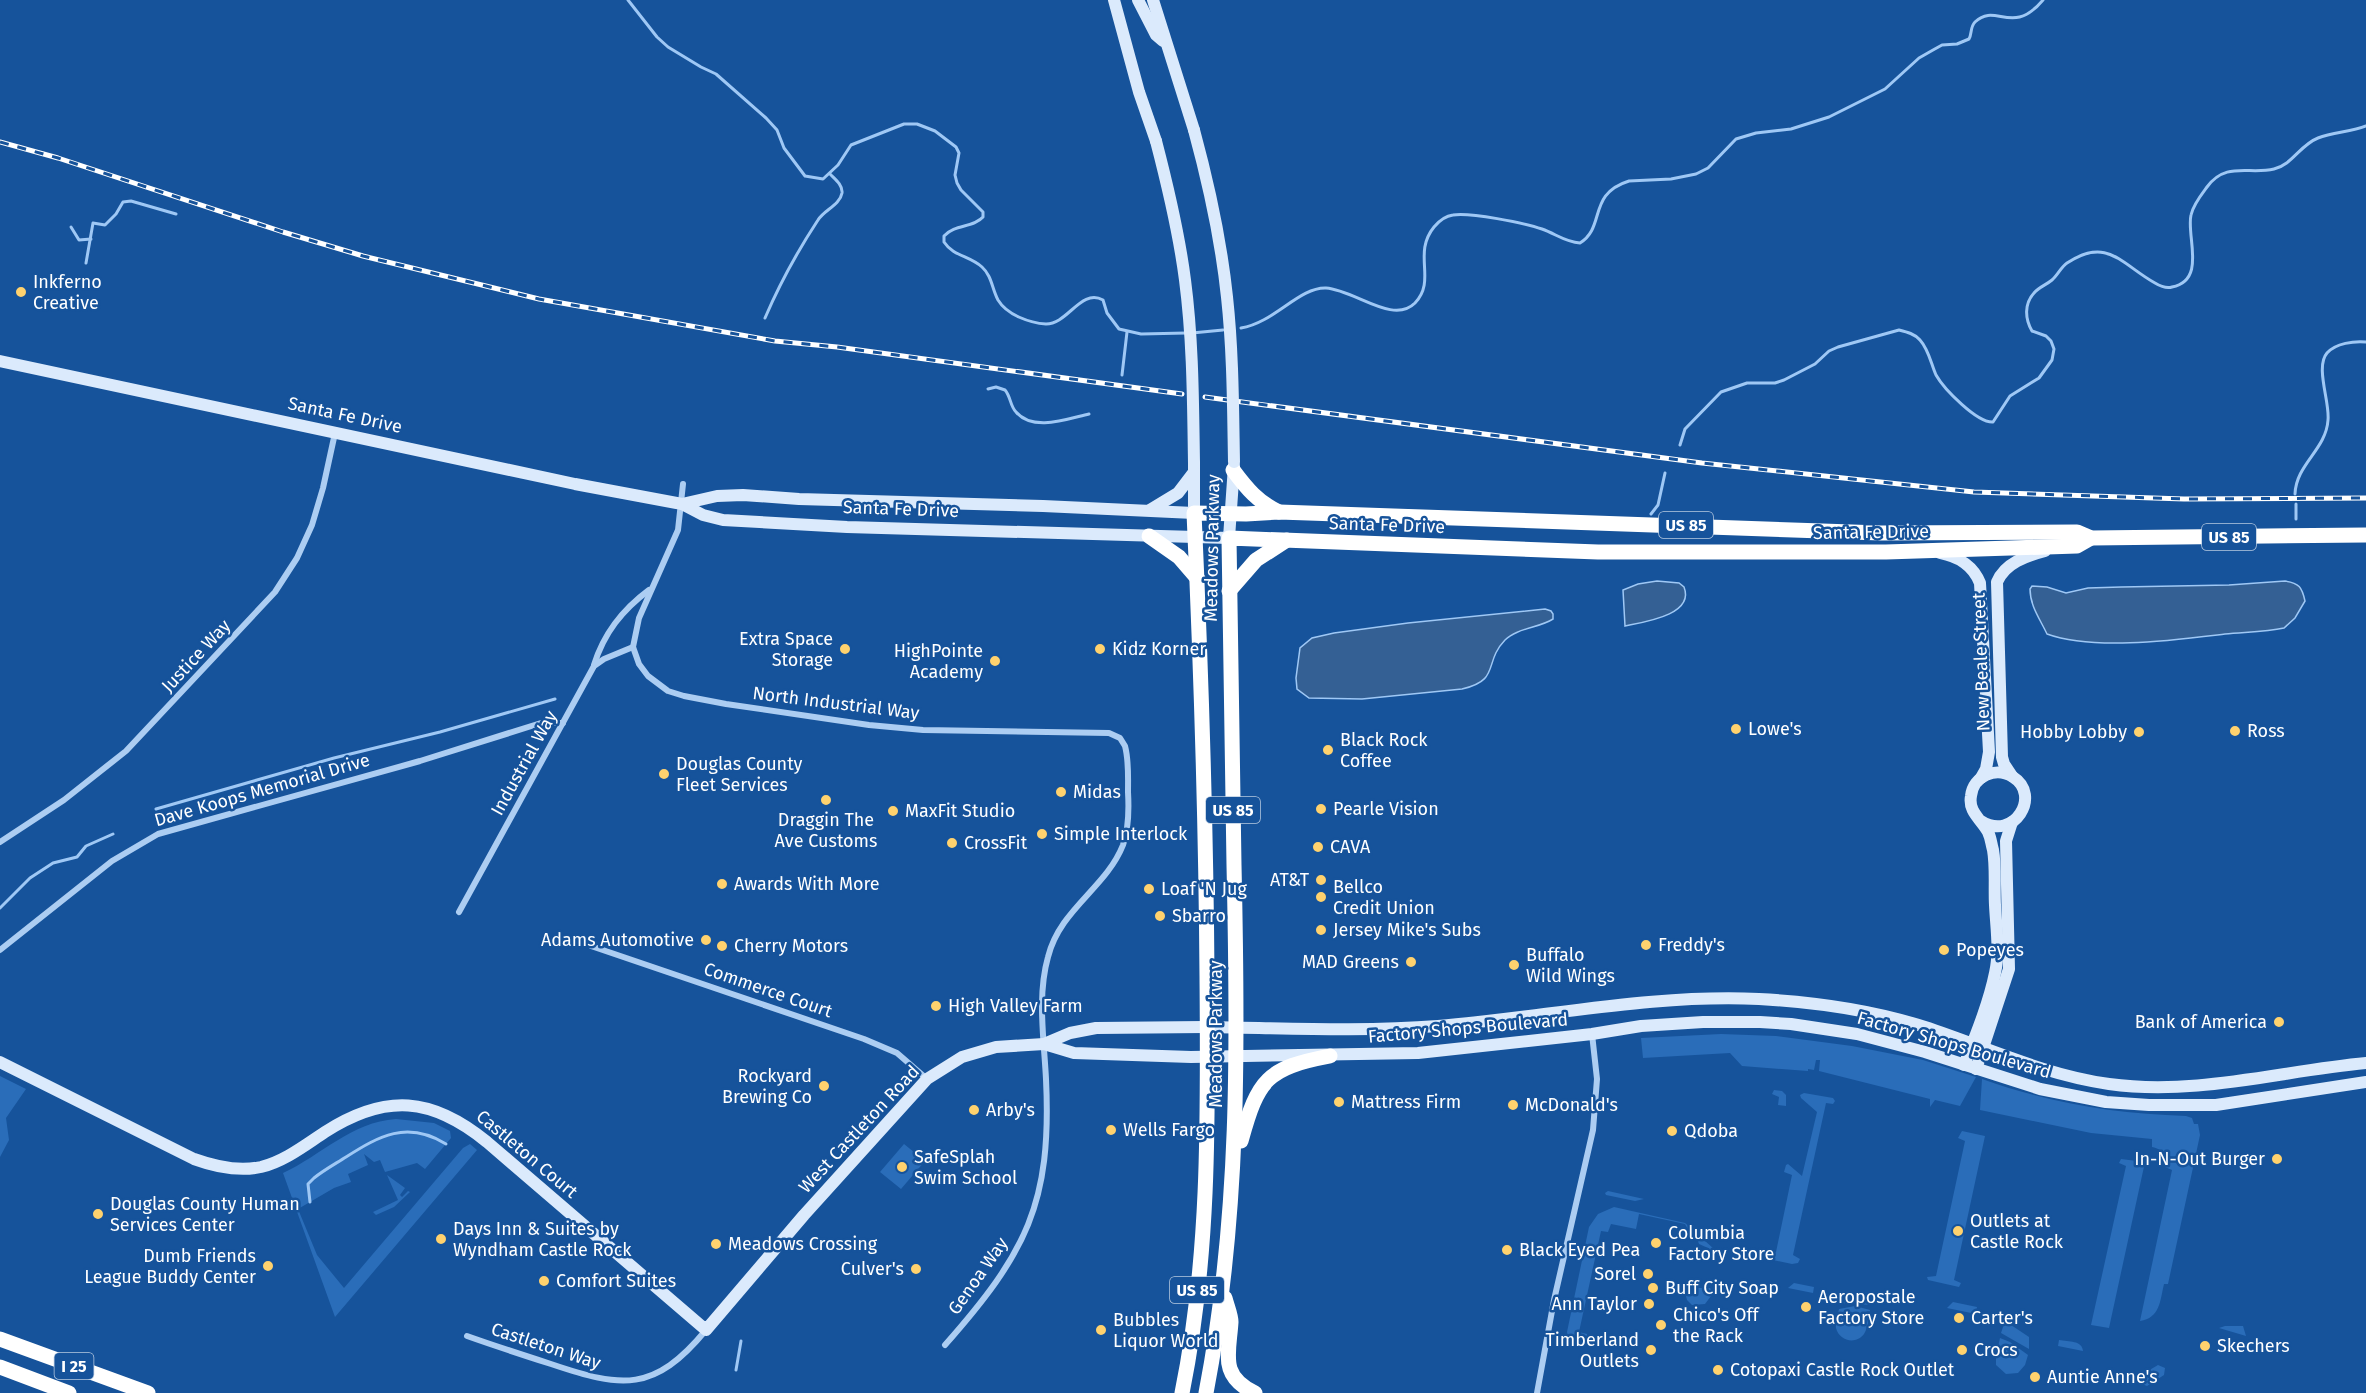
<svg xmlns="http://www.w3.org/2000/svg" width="2366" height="1393" viewBox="0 0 2366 1393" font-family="'Fira Sans',sans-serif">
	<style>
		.green { fill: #2a6db9 }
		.water { fill: #346094; stroke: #9fc8f5; stroke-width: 1.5 }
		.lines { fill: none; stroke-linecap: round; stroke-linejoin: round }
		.stream { stroke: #9fc8f5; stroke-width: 3 }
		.street { stroke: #accdf2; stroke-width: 6 }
		.secondary { stroke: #dbeafc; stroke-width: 12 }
		.highway { stroke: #fff; stroke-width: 15 }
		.rail-casing { stroke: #fff; stroke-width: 5 }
		.rail { stroke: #16539b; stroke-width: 3; stroke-dasharray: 9; stroke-linecap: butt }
		.secondary-bridge { stroke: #dbeafc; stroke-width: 12 }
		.poi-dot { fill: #ffd26e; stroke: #16539b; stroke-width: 2 }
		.labels { text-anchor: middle; stroke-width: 5; stroke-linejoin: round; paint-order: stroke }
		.shield { fill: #16539b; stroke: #b9cbe1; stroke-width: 1.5 }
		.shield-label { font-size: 16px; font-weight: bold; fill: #fff }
		.poi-label { font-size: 18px; fill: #fff; stroke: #16539b; text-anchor: start }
		.street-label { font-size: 18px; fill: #fff; stroke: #16539b }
	</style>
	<rect width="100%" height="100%" fill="#16539b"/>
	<g class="green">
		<polygon points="1721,1034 1776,1036 1852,1046 1923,1060 1976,1077 1960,1106 1935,1100 1930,1107 1930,1099 1819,1071 1820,1060 1816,1060 1814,1070 1808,1069 1808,1071 1742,1066 1730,1053 1643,1058 1641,1038"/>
		<polygon points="0,1076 26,1089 6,1118 9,1140 0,1157"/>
		<path d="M1982 1079C2049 1103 2115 1114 2186 1116L2192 1118 2194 1124H2198L2200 1135 2168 1284H2164C2160 1301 2160 1318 2140 1321L2172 1170 2165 1167C2165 1156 2165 1150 2152 1147V1139L2091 1133 1980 1110Z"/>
		<polygon points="1774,1090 1782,1091 1786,1095 1786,1106 1778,1105 1779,1097 1772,1094"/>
		<polygon points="1804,1093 1833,1098 1835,1101 1833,1104 1826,1103 1793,1255 1800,1259 1798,1263 1792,1264 1773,1260 1767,1252 1776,1252 1792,1175 1784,1172 1786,1165 1788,1164 1802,1176 1817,1112 1801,1098 1800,1095"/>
		<path d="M396 1119 434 1123 450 1131 451 1138 425 1169 417 1163 385 1172 380 1160 374 1162 364 1154 368 1165 348 1174 351 1182 334 1188 298 1209 317 1255 344 1288 463 1148 470 1144 477 1150 335 1317 283 1173C322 1155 351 1122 396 1119Z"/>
		<polygon points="1962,1131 1985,1136 1954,1280 1961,1283 1959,1287 1928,1280 1927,1277 1936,1276 1965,1141 1958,1138"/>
		<polygon points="904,1144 925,1161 901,1189 880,1172"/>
		<polygon points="2121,1159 2145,1162 2109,1328 2091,1325 2126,1166 2119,1163"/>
		<polygon points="387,1175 405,1188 400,1195 402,1197 408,1191 410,1192 394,1207 376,1215 373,1212 398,1200"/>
		<polygon points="1608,1191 1644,1199 1635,1201 1606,1195 1605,1193"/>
		<polygon points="1614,1207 1685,1223 1714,1249 1709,1257 1708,1248 1699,1244 1695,1234 1690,1233 1685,1224 1639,1214 1636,1229 1611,1224 1608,1232 1601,1231 1579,1332 1587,1334 1587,1337 1583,1342 1577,1343 1568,1339 1567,1332 1589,1227 1598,1214"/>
		<polygon points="1794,1283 1814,1287 1813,1293 1788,1288"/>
		<polygon points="1687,1284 1691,1288 1710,1288 1712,1291 1711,1296 1705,1304 1692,1305 1687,1300 1684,1288"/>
		<polygon points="1870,1292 1874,1296 1871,1305 1840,1303 1844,1296"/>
		<polygon points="1953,1302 1977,1307 1976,1314 1947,1308"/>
		<path d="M1855 1306 1870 1310C1869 1318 1868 1328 1864 1334 1856 1345 1839 1341 1836 1328 1835 1322 1838 1315 1839 1309Z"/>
		<polygon points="2005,1321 2029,1337 2029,1349 2001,1333"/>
		<polygon points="2225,1326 2243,1326 2246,1336 2219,1328"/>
		<polygon points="2000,1338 2010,1342 2028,1355 2025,1365 2018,1373 2006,1374 1996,1365 1996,1356"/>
		<path d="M2059 1340C2069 1342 2082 1340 2083 1351L2058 1346Z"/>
		<polygon points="2158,1365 2165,1368 2164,1375 2147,1386 2142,1384 2140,1380 2141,1375"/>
	</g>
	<g class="water">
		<path d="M1657 581 1679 583 1684 587C1695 615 1644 622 1625 626L1623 590 1638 584Z"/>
		<path d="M2285 581C2299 583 2302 587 2305 601L2295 618 2284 628C2265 632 2244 632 2225 634 2175 640 2094 651 2047 634 2040 619 2030 606 2030 589L2032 586 2047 587 2066 593 2088 588 2121 587 2229 585Z"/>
		<path d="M1545 609 1551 611 1553 614V619C1539 628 1517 628 1505 640 1483 663 1501 680 1462 689L1362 699 1309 698 1297 689 1296 678 1300 648 1312 638 1334 633 1408 623Z"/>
	</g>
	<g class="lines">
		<g class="stream">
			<path d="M628 0 657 37 668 47 701 67 716 74 766 118 777 130 784 148 805 176 823 179 838 165 851 145 904 124H917L935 131 956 147 959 153 955 175 957 183 961 190 983 212V217C973 228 955 224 944 236V242C953 256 970 256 982 267 992 276 992 289 998 300 1007 315 1030 323 1046 324 1068 324 1081 288 1103 300L1107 313 1119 329 1141 334 1186 333"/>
			<polyline points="71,227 79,240 91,239"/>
			<polyline points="86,263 93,223 105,225 116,214 123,202 131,201 176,214"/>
			<path d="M765 318C780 283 797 252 818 220 824 210 840 205 842 193 843 185 835 179 830 174"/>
			<path d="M1241 328C1274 323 1299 287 1326 288 1355 290 1393 325 1415 303 1437 280 1412 254 1434 227 1439 221 1445 216 1453 215 1469 212 1525 223 1542 229 1556 234 1565 242 1580 243 1606 227 1587 194 1629 181L1671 179 1696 174 1708 168 1736 139 1756 133 1791 129 1829 117 1885 89 1919 58 1933 50 1942 45 1957 44 1969 39C1972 34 1970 27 1975 22 1996 2 2012 37 2043 0"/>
			<polyline points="1192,333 1223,330"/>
			<polyline points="1122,375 1127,332"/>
			<path d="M988 389 996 387 1005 390C1011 397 1010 406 1016 412 1033 432 1067 419 1089 414"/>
			<path d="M1680 445 1685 429 1721 392 1747 383H1775L1784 380 1815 364 1829 351 1838 347 1899 330C1907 332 1915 334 1920 340 1929 350 1931 364 1936 375 1944 389 1977 423 1993 422L2010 396 2039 378 2052 360 2054 349 2051 341 2046 336 2032 331C2025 319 2024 304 2034 293 2039 287 2046 285 2052 280 2058 275 2061 267 2067 263 2108 236 2122 265 2155 283 2160 286 2166 289 2172 287 2207 280 2186 236 2191 215 2193 205 2201 195 2207 187 2226 161 2249 175 2274 169 2292 165 2300 145 2318 138 2333 132 2351 132 2366 126"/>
			<path d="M2295 494C2296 464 2326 450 2328 420 2330 402 2315 367 2327 353 2336 343 2354 341 2366 342"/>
			<polyline points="2296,504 2296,519"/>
			<polyline points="1651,514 1658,505 1665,473"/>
			<polyline points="156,809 334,758 440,732 555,699"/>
			<polyline points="0,908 30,878 53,863 77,857 86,846 113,834"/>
			<path d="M310 1202 308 1184 314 1178C324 1170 335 1164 346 1157 379 1136 407 1120 446 1144"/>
			<polyline points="736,1370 741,1341"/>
		</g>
		<g class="street">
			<path d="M683 484 678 530 639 618 633 647 639 664 648 676 668 691 684 696 726 704 869 725 923 730 1109 733 1120 738 1125 746C1129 761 1128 777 1128 792 1129 809 1129 828 1123 845 1106 888 1060 909 1048 957 1037 996 1044 1039 1046 1079 1052 1204 1026 1253 945 1345"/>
			<path d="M594 665C604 633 622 610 649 590"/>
			<polyline points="0,842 64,800 126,751 275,592 297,558 312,525 323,488 335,433"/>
			<polyline points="459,912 594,666 604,659 633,647"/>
			<polyline points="591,946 864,1039 897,1053 927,1079"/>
			<polyline points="0,950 112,861 158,834 420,761 541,723 563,723"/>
			<path d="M467 1336C495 1346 523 1355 551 1364 622 1388 654 1393 706 1330"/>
			<polyline points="1537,1393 1554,1300 1593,1130 1597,1079 1592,1034"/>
		</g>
		<g class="secondary">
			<polyline points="1114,0 1139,92 1156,141"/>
			<polyline points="1138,0 1156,35 1163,41"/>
			<polyline points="1153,0 1194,130"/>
			<polyline points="0,361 575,484 682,504 703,515 723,520 847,527 1229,538 1234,466"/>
			<polyline points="682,504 717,496 743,495 799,499 1043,506 1194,513 1194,463"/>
			<polyline points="1150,510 1178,493 1194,472"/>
			<path d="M1940 553C1959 557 1973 565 1980 583L1989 752 1986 769 1981 778"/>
			<path d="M2012 776 2004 764 2002 757 1997 582C2005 563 2026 556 2045 551"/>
			<path d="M1044 1044 1070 1033 1096 1028C1132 1028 1169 1027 1205 1027 1283 1028 1361 1032 1438 1026 1546 1017 1651 994 1759 999 1815 1002 1872 1010 1925 1027 1986 1047 2044 1075 2109 1084 2196 1096 2280 1071 2366 1063"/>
			<path d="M0 1062 194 1159C216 1167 238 1172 261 1167 285 1161 305 1145 325 1132 386 1093 432 1097 487 1142L706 1330 804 1215 927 1079 962 1057 996 1047 1044 1044 1074 1053 1191 1057 1418 1053 1592 1034 1641 1026 1703 1022H1760L1791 1024 1857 1034 1925 1052 2040 1089 2106 1102 2149 1105H2216L2366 1082"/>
			<path d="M1964 1065C1975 1037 1989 1003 1995 973 2000 951 1996 927 1995 905 1994 887 1996 867 1993 850 1991 843 1991 838 1988 832 1981 819 1968 812 1971 796 1973 776 1996 766 2013 777 2042 795 2014 842 1981 821"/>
			<polyline points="1976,1069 2009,969 2006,841 2012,822"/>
		</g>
		<g class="highway">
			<path d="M1233 470C1247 489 1258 502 1279 512"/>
			<polyline points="1149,536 1179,557 1198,579"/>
			<polyline points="1229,591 1256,560 1287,540"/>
			<path d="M1241 1141C1258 1079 1267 1068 1330 1056"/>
			<path d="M1225 1298C1227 1306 1231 1315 1231 1322 1229 1354 1219 1376 1255 1393"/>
			<polyline points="0,1339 148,1393"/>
			<polyline points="0,1367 69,1393"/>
			<path d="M1182 1393C1210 1256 1208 1115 1207 976 1206 822 1201 667 1194 513L1246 514 1279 512 1881 533 2077 532 2091 538 2366 535"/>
			<path d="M1206 1393C1240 1216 1238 1044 1234 865 1232 756 1231 647 1229 538L1598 552H1886L2077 546 2091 538"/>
		</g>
		<g class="rail-casing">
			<g id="rail">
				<polyline points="0,142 58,158 283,232 363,256 539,299 775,341 837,347 1182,394"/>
				<polyline points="1205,397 1702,463 1974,492 2184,499 2366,498"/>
			</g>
		</g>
		<use href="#rail" class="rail"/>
		<g class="secondary-bridge">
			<path d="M1194 130C1209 185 1221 240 1227 297 1233 352 1233 407 1234 462"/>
			<path d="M1156 141C1168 187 1179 233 1185 280 1193 341 1193 402 1194 463"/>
		</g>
	</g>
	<g class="poi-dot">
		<circle cx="21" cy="292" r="6"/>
		<circle cx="845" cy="649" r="6"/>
		<circle cx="1100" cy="649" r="6"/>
		<circle cx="995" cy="661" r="6"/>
		<circle cx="1736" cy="729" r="6"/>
		<circle cx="2235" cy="731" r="6"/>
		<circle cx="2139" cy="732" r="6"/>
		<circle cx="1328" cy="750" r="6"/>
		<circle cx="664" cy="774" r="6"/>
		<circle cx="1061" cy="792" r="6"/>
		<circle cx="826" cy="800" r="6"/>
		<circle cx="1321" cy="809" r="6"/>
		<circle cx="893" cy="811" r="6"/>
		<circle cx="1042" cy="834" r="6"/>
		<circle cx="952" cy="843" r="6"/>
		<circle cx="1318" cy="847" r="6"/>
		<circle cx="1321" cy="880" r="6"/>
		<circle cx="722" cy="884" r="6"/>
		<circle cx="1149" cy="889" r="6"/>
		<circle cx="1321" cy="897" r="6"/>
		<circle cx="1160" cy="916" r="6"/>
		<circle cx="1321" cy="930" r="6"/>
		<circle cx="706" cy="940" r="6"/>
		<circle cx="1646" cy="945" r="6"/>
		<circle cx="722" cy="946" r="6"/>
		<circle cx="1944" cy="950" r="6"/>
		<circle cx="1411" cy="962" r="6"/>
		<circle cx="1514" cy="965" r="6"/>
		<circle cx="936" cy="1006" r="6"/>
		<circle cx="2279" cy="1022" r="6"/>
		<circle cx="824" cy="1086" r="6"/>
		<circle cx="1339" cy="1102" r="6"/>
		<circle cx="1513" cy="1105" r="6"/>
		<circle cx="974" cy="1110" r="6"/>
		<circle cx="1111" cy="1130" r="6"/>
		<circle cx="1672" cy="1131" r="6"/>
		<circle cx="2277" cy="1159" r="6"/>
		<circle cx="902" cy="1167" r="6"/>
		<circle cx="98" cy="1214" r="6"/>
		<circle cx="1958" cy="1231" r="6"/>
		<circle cx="441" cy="1239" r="6"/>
		<circle cx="1656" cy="1243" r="6"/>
		<circle cx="716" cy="1244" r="6"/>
		<circle cx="1507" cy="1250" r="6"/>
		<circle cx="268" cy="1266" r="6"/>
		<circle cx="916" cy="1269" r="6"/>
		<circle cx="1648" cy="1274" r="6"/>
		<circle cx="544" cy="1281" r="6"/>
		<circle cx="1653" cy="1288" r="6"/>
		<circle cx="1649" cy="1304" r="6"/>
		<circle cx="1806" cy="1307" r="6"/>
		<circle cx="1959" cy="1318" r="6"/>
		<circle cx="1661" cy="1325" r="6"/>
		<circle cx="1101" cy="1330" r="6"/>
		<circle cx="2205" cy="1346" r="6"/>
		<circle cx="1651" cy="1350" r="6"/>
		<circle cx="1962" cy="1350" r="6"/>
		<circle cx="1718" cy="1370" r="6"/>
		<circle cx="2035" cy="1377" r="6"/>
	</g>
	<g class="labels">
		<g class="shield">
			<rect x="1659" y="512" width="54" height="26" rx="4.5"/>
			<rect x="2202" y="524" width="54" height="26" rx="4.5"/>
			<rect x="1206" y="797" width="54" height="26" rx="4.5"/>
			<rect x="1170" y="1277" width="54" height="26" rx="4.5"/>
			<rect x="54.5" y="1353" width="39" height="26" rx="4.5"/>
		</g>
		<g class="shield-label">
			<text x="1686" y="531">US 85</text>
			<text x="2229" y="543">US 85</text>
			<text x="1233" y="816">US 85</text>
			<text x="1197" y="1296">US 85</text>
			<text x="74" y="1372">I 25</text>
		</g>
		<g class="poi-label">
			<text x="33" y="288">Inkferno<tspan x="33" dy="21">Creative</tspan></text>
			<text x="833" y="645" text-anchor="end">Extra Space<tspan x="833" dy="21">Storage</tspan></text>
			<text x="1112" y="655">Kidz Korner</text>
			<text x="983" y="657" text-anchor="end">HighPointe<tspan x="983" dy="21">Academy</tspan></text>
			<text x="1748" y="735">Lowe's</text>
			<text x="2247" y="737">Ross</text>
			<text x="2127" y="738" text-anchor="end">Hobby Lobby</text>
			<text x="1340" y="746">Black Rock<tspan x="1340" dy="21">Coffee</tspan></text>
			<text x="676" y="770">Douglas County<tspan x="676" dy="21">Fleet Services</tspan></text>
			<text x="1073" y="798">Midas</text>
			<text x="1333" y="815">Pearle Vision</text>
			<text x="905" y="817">MaxFit Studio</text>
			<text x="826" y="826" text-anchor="middle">Draggin The<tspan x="826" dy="21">Ave Customs</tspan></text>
			<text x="1054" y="840">Simple Interlock</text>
			<text x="964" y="849">CrossFit</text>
			<text x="1330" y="853">CAVA</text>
			<text x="1309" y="886" text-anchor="end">AT&amp;T</text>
			<text x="734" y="890">Awards With More</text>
			<text x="1333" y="893">Bellco<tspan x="1333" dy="21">Credit Union</tspan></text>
			<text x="1161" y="895">Loaf 'N Jug</text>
			<text x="1172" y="922">Sbarro</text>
			<text x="1333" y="936">Jersey Mike's Subs</text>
			<text x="694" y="946" text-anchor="end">Adams Automotive</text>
			<text x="1658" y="951">Freddy's</text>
			<text x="734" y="952">Cherry Motors</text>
			<text x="1956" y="956">Popeyes</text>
			<text x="1526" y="961">Buffalo<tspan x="1526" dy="21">Wild Wings</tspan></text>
			<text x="1399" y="968" text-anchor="end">MAD Greens</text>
			<text x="948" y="1012">High Valley Farm</text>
			<text x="2267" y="1028" text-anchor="end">Bank of America</text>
			<text x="812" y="1082" text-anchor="end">Rockyard<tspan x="812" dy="21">Brewing Co</tspan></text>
			<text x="1351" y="1108">Mattress Firm</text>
			<text x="1525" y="1111">McDonald's</text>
			<text x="986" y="1116">Arby's</text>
			<text x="1123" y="1136">Wells Fargo</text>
			<text x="1684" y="1137">Qdoba</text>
			<text x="914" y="1163">SafeSplah<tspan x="914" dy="21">Swim School</tspan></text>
			<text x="2265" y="1165" text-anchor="end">In-N-Out Burger</text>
			<text x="110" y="1210">Douglas County Human<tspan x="110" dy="21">Services Center</tspan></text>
			<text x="1970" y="1227">Outlets at<tspan x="1970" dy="21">Castle Rock</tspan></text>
			<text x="453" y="1235">Days Inn &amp; Suites by<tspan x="453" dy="21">Wyndham Castle Rock</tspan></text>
			<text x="1668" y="1239">Columbia<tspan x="1668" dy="21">Factory Store</tspan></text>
			<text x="728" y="1250">Meadows Crossing</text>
			<text x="1519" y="1256">Black Eyed Pea</text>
			<text x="256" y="1262" text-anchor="end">Dumb Friends<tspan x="256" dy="21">League Buddy Center</tspan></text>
			<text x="904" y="1275" text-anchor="end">Culver's</text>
			<text x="1636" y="1280" text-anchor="end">Sorel</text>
			<text x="556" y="1287">Comfort Suites</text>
			<text x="1665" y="1294">Buff City Soap</text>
			<text x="1818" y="1303">Aeropostale<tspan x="1818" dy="21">Factory Store</tspan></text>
			<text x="1637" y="1310" text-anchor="end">Ann Taylor</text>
			<text x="1673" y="1321">Chico's Off<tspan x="1673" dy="21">the Rack</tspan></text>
			<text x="1971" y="1324">Carter's</text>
			<text x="1113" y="1326">Bubbles<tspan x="1113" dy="21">Liquor World</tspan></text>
			<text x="1639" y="1346" text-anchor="end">Timberland<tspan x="1639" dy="21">Outlets</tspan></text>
			<text x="2217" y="1352">Skechers</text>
			<text x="1974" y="1356">Crocs</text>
			<text x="1730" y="1376">Cotopaxi Castle Rock Outlet</text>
			<text x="2047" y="1383">Auntie Anne's</text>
		</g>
		<g class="street-label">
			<text transform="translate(345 415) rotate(12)" y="6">Santa Fe Drive</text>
			<text transform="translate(901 509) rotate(2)" y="6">Santa Fe Drive</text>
			<text transform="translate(1387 525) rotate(2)" y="6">Santa Fe Drive</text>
			<text transform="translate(1871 532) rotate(-1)" y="6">Santa Fe Drive</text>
			<text transform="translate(1212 548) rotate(-89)" y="6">Meadows Parkway</text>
			<text transform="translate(196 656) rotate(-47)" y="6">Justice Way</text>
			<text transform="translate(1981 662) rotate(-92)" y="6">New Beale Street</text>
			<text transform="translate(836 703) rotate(7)" y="6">North Industrial Way</text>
			<text transform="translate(524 763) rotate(-61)" y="6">Industrial Way</text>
			<text transform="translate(262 790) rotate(-16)" y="6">Dave Koops Memorial Drive</text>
			<text transform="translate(768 990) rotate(19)" y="6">Commerce Court</text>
			<text transform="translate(1468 1028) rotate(-5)" y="6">Factory Shops Boulevard</text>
			<text transform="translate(1216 1034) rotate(-90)" y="6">Meadows Parkway</text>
			<text transform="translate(1954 1045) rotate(16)" y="6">Factory Shops Boulevard</text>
			<text transform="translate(859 1129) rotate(-47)" y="6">West Castleton Road</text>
			<text transform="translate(527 1154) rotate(40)" y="6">Castleton Court</text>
			<text transform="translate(978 1276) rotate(-55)" y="6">Genoa Way</text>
			<text transform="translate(546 1346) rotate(18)" y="6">Castleton Way</text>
		</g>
	</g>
</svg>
